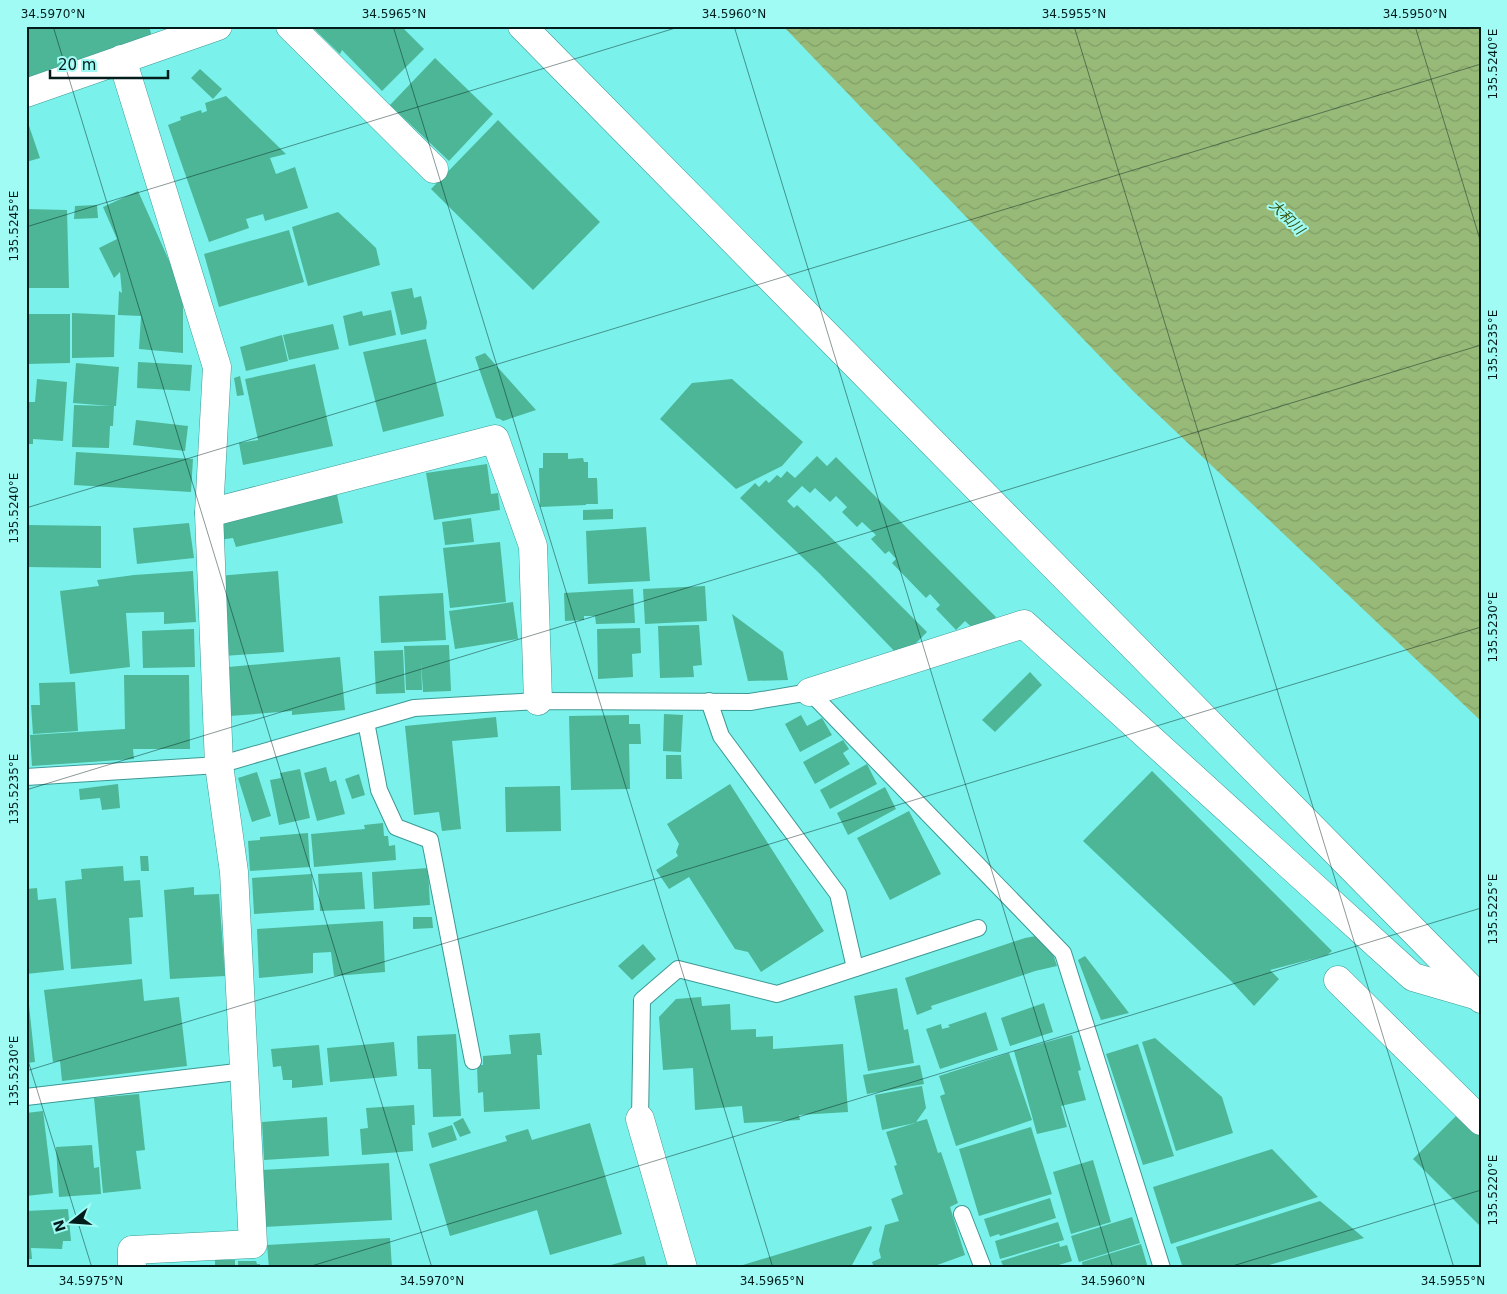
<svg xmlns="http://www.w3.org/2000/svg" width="1507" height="1294" viewBox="0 0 1507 1294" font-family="'DejaVu Sans','Noto Sans JP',sans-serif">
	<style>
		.water { fill: url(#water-waves) }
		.building { fill: #4cb697 }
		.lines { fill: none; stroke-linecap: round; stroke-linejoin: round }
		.lane-casing { stroke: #3c9995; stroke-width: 18 }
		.street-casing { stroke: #3c9995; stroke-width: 29 }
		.lane { stroke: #fff; stroke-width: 16 }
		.street { stroke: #fff; stroke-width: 28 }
		.ticks { fill: none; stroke: #021c1b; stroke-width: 1; stroke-opacity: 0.45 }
		.labels { text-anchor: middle; stroke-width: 4; stroke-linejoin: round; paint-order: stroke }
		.water-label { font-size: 14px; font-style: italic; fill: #36550e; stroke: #a0fbf5 }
		.neatline { fill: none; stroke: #021c1b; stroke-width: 2 }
		.ticks-label { font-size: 12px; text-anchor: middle; fill: #021c1b }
	</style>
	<defs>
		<pattern id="water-waves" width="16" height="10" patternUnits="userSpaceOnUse" patternTransform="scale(1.25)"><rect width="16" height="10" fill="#98ba78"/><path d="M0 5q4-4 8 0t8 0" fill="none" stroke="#819f67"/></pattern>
	</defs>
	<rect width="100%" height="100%" fill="#7af2eb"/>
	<polygon class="water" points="783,26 1481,26 1481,721 1133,391"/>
	<g class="building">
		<polygon points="26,26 149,26 152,37 26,79"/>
		<polygon points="311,26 401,26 424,49 382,91 342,50 340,54"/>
		<polygon points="435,58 493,114 449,161 390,105"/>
		<polygon points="200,69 222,89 213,99 191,78"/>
		<polygon points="226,96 286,154 270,158 276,174 295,167 308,208 265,221 263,214 246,219 249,228 209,242 168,125 181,120 180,117 201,110 202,113 207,111 205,103"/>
		<polygon points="26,117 40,158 26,162"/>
		<polygon points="498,120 600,222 533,290 431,189"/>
		<polygon points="138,191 183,292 183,353 139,349 141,316 118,315 119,291 122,293 120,272 114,278 99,248 117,239 103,207"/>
		<polygon points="97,205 98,218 74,219 75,206"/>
		<polygon points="26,209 67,210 69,288 26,288"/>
		<polygon points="338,212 376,248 380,265 308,286 292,227"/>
		<polygon points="289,230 304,282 219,307 204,254"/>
		<polygon points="412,288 414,298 421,296 427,322 426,329 401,335 391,292"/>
		<polygon points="391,310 396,335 349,346 343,316 362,311 363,316"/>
		<polygon points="72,313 115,315 114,357 72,358"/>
		<polygon points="26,314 70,314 70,363 26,364"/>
		<polygon points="333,324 339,349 289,360 283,335"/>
		<polygon points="282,335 288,361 246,371 240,347"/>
		<polygon points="426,339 444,416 383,432 363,352"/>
		<polygon points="485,353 536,410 503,421 500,419 496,418 475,357"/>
		<polygon points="138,362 192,365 190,391 137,388"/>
		<polygon points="76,363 119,367 116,406 114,406 113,426 110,426 109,448 72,447 74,405 111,406 73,403"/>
		<polygon points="315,364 333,446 243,465 239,443 258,440 245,379"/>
		<polygon points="240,376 244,395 237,396 234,378"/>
		<polygon points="37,379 67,382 63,441 33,439 33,444 26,444 26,402 35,402"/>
		<polygon points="732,379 803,442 782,466 736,489 660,419 692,383"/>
		<polygon points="136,420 188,426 185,451 133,445"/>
		<polygon points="76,452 193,459 191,492 74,485"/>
		<polygon points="543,453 568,453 568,459 583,458 584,462 588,462 588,478 597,478 598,504 586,504 586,505 540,507 539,468 543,468"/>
		<polygon points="817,456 827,466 836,457 996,617 979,634 965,621 956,630 936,609 940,605 930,594 926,598 892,563 896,559 889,551 885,554 871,539 876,535 862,522 857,527 842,512 847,507 836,496 830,502 815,488 810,493 802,486 787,501 794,508 797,505 870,575 927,632 901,658 819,573 740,498 755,483 759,487 766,480 769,483 777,475 781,478 787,471 795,478"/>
		<polygon points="487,464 491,494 498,493 500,510 434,520 426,473"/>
		<polygon points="336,490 343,523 236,547 233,538 212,541 214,521"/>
		<polygon points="613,509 613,519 583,520 583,510"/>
		<polygon points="471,518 474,542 445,545 442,522"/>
		<polygon points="189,523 194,558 137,564 133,528"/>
		<polygon points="26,525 101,526 101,568 26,567"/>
		<polygon points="646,527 650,581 588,584 586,531"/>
		<polygon points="500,542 506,602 450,608 443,548"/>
		<polygon points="193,571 196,622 164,624 164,612 126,613 130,667 70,674 60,591 99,586 97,580 134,575"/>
		<polygon points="278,571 284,652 223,656 218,576"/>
		<polygon points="705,586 707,621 645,624 643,589"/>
		<polygon points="633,589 635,623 596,624 595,616 584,616 584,620 565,621 564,593"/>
		<polygon points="443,593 446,640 381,643 379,596"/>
		<polygon points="513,602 518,639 455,649 449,611"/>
		<polygon points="732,614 783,652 788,680 748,681"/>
		<polygon points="699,625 702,665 693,666 694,677 660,678 658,626"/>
		<polygon points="640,628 641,653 632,654 633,677 598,679 597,629"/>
		<polygon points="194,629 195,667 143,668 142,631"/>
		<polygon points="449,645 451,691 423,692 421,661 422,690 406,690 404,646"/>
		<polygon points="403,650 405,693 376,694 374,651"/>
		<polygon points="340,657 345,710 292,715 292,711 230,716 228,667"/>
		<polygon points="1030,672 1042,685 995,732 982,720"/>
		<polygon points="124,675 189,675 190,749 133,749 134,759 32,766 30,735 125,729"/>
		<polygon points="75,682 78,731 33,734 31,705 40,705 39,683"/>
		<polygon points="664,714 683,715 681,752 663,751"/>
		<polygon points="629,715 629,724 640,724 641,744 629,744 630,789 571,790 569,716"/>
		<polygon points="801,715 807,726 822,718 832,735 800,752 785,724"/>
		<polygon points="496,717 498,737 452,741 461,829 442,831 439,812 414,815 405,726"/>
		<polygon points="843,740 849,749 843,753 850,764 815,784 803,762"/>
		<polygon points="666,755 681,755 682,779 666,779"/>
		<polygon points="867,764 877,784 830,809 820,790"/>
		<polygon points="326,767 330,782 336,780 345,814 317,821 304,773"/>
		<polygon points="300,769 310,818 279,825 270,780 281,778 280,773"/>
		<polygon points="1152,771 1332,951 1327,955 1270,970 1279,979 1254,1006 1232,982 1083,841"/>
		<polygon points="257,772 271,816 252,822 238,778"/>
		<polygon points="359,774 365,795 352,799 345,779"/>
		<polygon points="118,784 120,808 102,810 100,798 80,800 79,789"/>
		<polygon points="730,784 824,931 761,972 748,952 735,949 689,877 669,889 656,870 678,856 676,852 679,844 667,824"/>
		<polygon points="560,786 561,831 506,832 505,787"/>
		<polygon points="885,787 896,809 848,835 837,813"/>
		<polygon points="909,811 941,874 890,900 857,838"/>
		<polygon points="383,823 384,836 388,836 389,846 395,845 396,860 314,867 311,834 365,829 364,825"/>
		<polygon points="308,833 310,867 250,871 248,841 260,840 260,837"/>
		<polygon points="140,856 148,856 149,871 141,871"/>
		<polygon points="123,866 124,881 140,880 143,917 129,918 132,964 71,969 65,881 82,879 81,869"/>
		<polygon points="428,868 430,905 374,909 372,872"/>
		<polygon points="362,872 365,909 320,911 318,874"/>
		<polygon points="312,874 314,910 254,914 252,878"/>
		<polygon points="194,887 194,895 219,894 225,976 170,979 164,890"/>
		<polygon points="37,888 38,900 56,898 64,970 26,974 26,889"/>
		<polygon points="413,917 432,917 433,928 413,929"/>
		<polygon points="383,921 385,972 334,976 331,952 313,953 313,973 259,978 257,929"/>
		<polygon points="1036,936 1052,951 1057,966 1035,971 931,1006 932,1009 917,1015 905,978 1025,938"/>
		<polygon points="643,944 656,959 632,980 618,966"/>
		<polygon points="1085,956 1129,1013 1101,1020 1078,960"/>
		<polygon points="142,979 144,1001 179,997 187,1066 62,1081 60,1061 53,1062 44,990"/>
		<polygon points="897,988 904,1030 908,1029 914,1063 868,1071 854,996"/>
		<polygon points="26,996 28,996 35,1062 26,1063"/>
		<polygon points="701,997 702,1006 730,1004 731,1030 756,1029 756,1037 773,1036 773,1049 843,1044 848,1112 799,1115 800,1120 744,1123 742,1106 695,1110 693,1068 663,1070 659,1017 676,999"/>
		<polygon points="1044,1003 1053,1032 1010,1046 1001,1018"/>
		<polygon points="986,1012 998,1050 940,1069 926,1029 941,1024 942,1029 950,1027 948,1025"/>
		<polygon points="540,1033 542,1055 537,1055 540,1109 484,1112 483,1092 478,1093 477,1065 483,1065 483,1056 511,1054 509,1035"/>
		<polygon points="456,1034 461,1116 433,1117 431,1069 418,1069 417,1036"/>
		<polygon points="1072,1035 1081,1070 1078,1071 1086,1100 1061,1106 1067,1127 1037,1134 1014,1051"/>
		<polygon points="1155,1038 1222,1097 1233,1133 1176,1151 1142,1042"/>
		<polygon points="394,1042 397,1076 330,1082 327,1048"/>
		<polygon points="1138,1044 1174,1156 1143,1165 1106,1054"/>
		<polygon points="319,1045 323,1085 292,1088 292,1080 283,1080 281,1066 273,1067 271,1049"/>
		<polygon points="1009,1053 1032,1120 956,1146 940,1096 945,1094 939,1076"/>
		<polygon points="920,1065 924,1084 867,1094 863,1075"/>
		<polygon points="922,1086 926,1108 916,1122 927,1119 938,1153 941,1152 958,1203 950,1207 965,1255 929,1268 874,1268 872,1262 881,1258 879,1250 885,1225 899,1221 891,1199 903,1194 894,1166 897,1165 886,1132 915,1123 882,1130 875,1095"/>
		<polygon points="139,1094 145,1150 136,1151 141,1189 103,1193 94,1098"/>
		<polygon points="414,1105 415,1125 412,1125 413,1151 362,1155 360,1129 368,1128 366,1108"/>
		<polygon points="43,1111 53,1193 26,1196 26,1113"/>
		<polygon points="1461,1111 1481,1131 1481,1227 1413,1159"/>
		<polygon points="327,1117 329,1156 264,1160 262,1122"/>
		<polygon points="463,1118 471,1133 460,1137 453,1123"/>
		<polygon points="590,1123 622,1234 550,1255 537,1210 450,1236 429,1164 507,1141 505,1136 528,1129 532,1140"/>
		<polygon points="452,1125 457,1140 432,1148 428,1133"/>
		<polygon points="1031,1127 1052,1194 979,1216 959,1149"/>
		<polygon points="92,1145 94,1168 99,1167 101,1194 59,1197 56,1147"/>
		<polygon points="1272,1149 1318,1197 1171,1244 1153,1187"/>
		<polygon points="1093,1160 1111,1222 1071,1234 1053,1172"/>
		<polygon points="389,1163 392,1220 264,1227 261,1170"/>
		<polygon points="1050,1198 1056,1218 1000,1236 999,1234 990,1237 984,1219"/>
		<polygon points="1320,1201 1364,1238 1259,1268 1183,1268 1176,1247"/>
		<polygon points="68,1209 71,1241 63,1241 62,1249 31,1248 32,1259 26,1259 26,1211"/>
		<polygon points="1132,1217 1140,1243 1079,1262 1071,1236"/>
		<polygon points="1058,1222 1064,1240 1000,1259 995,1241"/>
		<polygon points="871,1226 872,1228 852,1265 842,1268 733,1268"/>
		<polygon points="390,1238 392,1268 269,1268 267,1245"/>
		<polygon points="1059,1243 1060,1247 1067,1245 1072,1261 1049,1268 1004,1268 1001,1261"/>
		<polygon points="1141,1244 1148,1268 1083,1268 1082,1262"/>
		<polygon points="644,1256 647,1268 612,1268 611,1265"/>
		<rect x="215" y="1260" width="20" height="8"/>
		<polygon points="238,1261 256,1261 257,1264 260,1264 260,1268 238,1268"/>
	</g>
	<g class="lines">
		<g class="lane-casing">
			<g id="lane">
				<polyline points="709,701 721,736 838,894 855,968"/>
				<polyline points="366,722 379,790 396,827 430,840 473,1061"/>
				<polyline points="26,777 219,765 414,708 538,701 750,702 810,692 1063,953 1162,1268"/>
				<polyline points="26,1097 245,1071"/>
				<polyline points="640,1119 642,1000 678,969 777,994 978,928"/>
				<polyline points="962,1214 983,1268"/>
			</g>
		</g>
		<g class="street-casing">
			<g id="street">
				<polyline points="290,26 434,169"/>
				<polyline points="522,26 1481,999"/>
				<polyline points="122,59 217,367 209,513 495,439 533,546 538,701"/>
				<polyline points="26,93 218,26"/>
				<polyline points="810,692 1024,624 1413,977 1475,995"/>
				<polyline points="1338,980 1481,1121"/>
				<polyline points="640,1119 683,1268"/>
				<polyline points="132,1268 132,1250 253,1244 234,872 219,765 209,513"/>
			</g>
		</g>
		<use href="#lane" class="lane"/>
		<use href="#street" class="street"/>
	</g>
	<path class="ticks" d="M53 26 432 1268M393 26 773 1268M734 26 1113 1268M1074 26 1454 1268M1415 26 1481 243M26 227 682 26M26 508 1481 64M26 790 1481 345M26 1054 92 1268M26 1071 1481 627M305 1268 1481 908M1226 1268 1481 1190"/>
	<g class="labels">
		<g class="water-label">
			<text transform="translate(1287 217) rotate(44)" y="5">大和川</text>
		</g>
	</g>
	<rect width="1507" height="1294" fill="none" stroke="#a0fbf5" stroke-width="55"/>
	<g transform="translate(72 1222) rotate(253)" stroke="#a0fbf5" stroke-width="4" paint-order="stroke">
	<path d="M0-4L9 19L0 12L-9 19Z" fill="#021c1b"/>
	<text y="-8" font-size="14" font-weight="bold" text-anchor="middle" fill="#021c1b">N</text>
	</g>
	<path d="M50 70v8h118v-8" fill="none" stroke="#021c1b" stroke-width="2.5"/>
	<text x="58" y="70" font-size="15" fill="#021c1b" stroke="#a0fbf5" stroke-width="4" paint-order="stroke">20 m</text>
	<rect x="28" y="28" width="1452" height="1238" class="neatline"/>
	<g class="ticks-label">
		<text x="53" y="18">34.5970°N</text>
		<text x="394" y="18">34.5965°N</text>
		<text x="734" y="18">34.5960°N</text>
		<text x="1074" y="18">34.5955°N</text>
		<text x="1415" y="18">34.5950°N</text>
		<text transform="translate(1493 64) rotate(-90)" y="4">135.5240°E</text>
		<text transform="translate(14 226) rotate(-90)" y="4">135.5245°E</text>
		<text transform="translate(1493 345) rotate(-90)" y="4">135.5235°E</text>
		<text transform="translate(14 508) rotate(-90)" y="4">135.5240°E</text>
		<text transform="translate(1493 627) rotate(-90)" y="4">135.5230°E</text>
		<text transform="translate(14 789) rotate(-90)" y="4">135.5235°E</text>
		<text transform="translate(1493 909) rotate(-90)" y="4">135.5225°E</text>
		<text transform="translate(14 1071) rotate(-90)" y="4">135.5230°E</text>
		<text transform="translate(1493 1190) rotate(-90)" y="4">135.5220°E</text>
		<text x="91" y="1285">34.5975°N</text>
		<text x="432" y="1285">34.5970°N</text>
		<text x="772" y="1285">34.5965°N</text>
		<text x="1113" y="1285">34.5960°N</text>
		<text x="1453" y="1285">34.5955°N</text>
	</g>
</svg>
